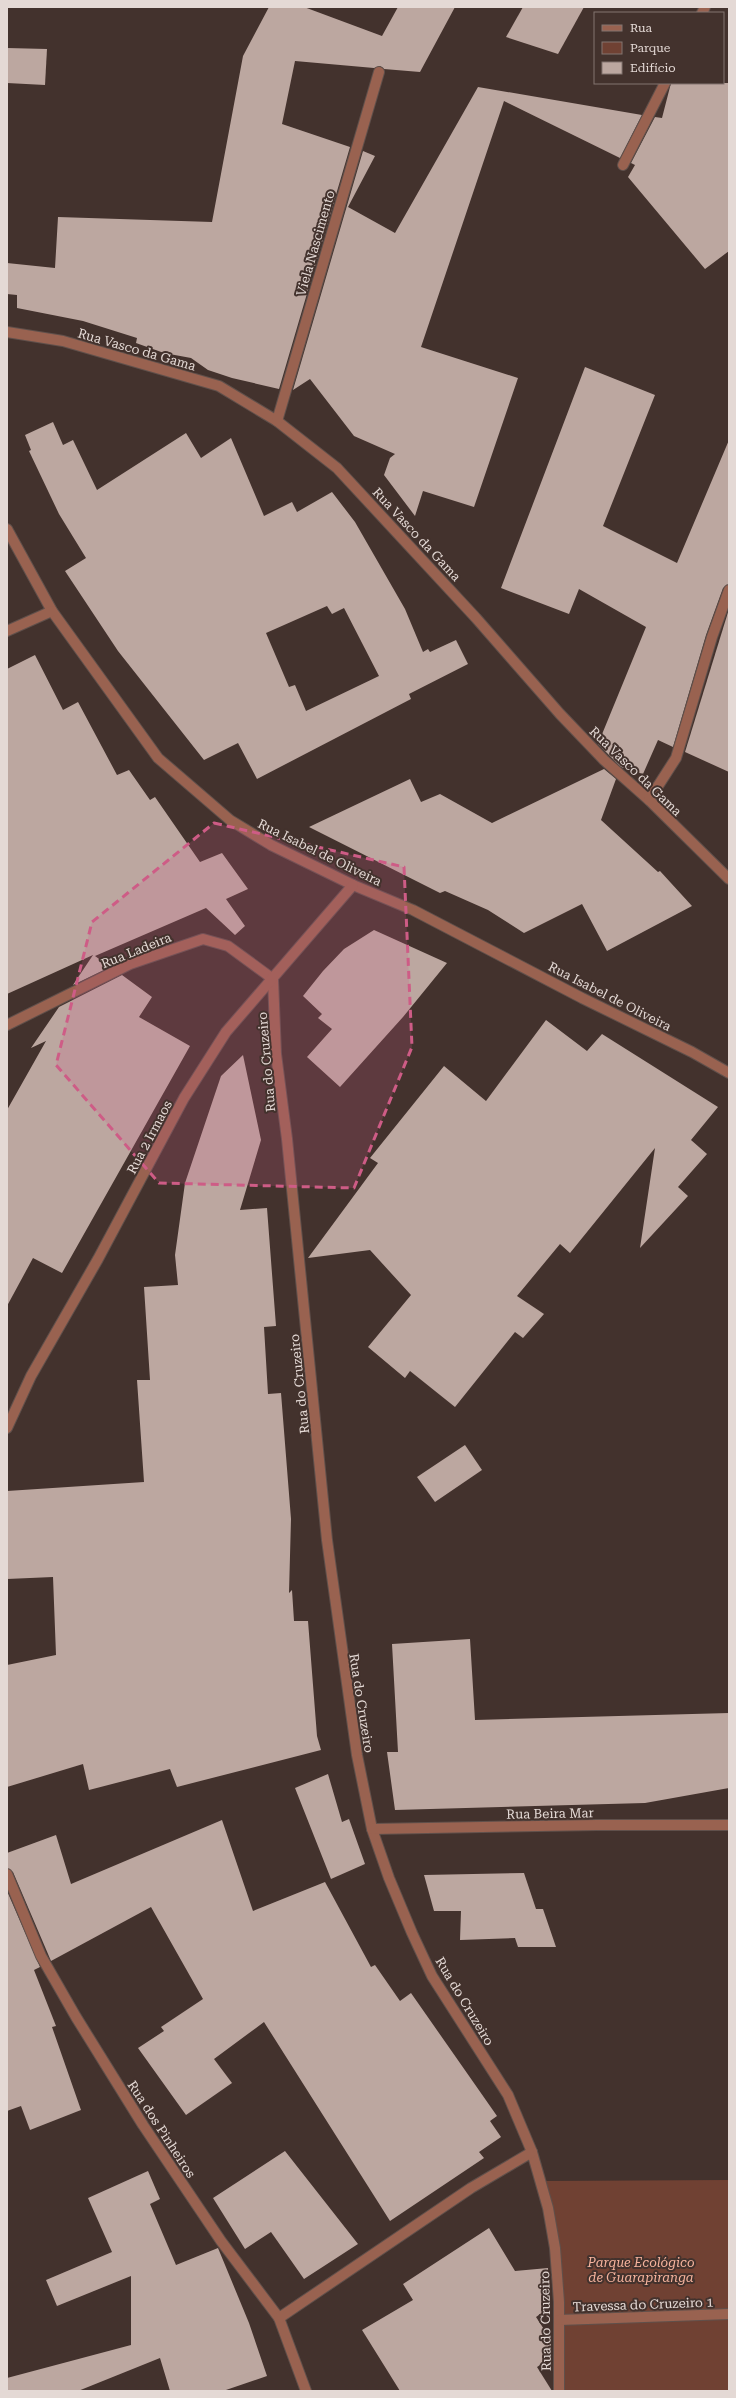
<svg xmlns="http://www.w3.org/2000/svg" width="736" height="2398" viewBox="0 0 736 2398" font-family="'Roboto Serif',serif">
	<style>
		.green { fill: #704133 }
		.building { fill: #bca7a0; fill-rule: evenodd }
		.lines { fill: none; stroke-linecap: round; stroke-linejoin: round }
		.minor-casing { stroke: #60504b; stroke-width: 12 }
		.minor { stroke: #996250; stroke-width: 10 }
		.marked { fill: #ce5c86; fill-opacity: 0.2; stroke: #ce5c86; stroke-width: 3; stroke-dasharray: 8 5; stroke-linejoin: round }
		.labels { text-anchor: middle; stroke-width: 4; stroke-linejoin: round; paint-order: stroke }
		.street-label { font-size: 13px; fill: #e4d9d5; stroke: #43322d }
		.park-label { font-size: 13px; font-style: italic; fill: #f6b39d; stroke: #43322d }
	</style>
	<rect width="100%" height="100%" fill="#43322d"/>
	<polygon class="green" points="729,2180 729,2391 561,2391 546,2181"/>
	<g class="building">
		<polygon points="269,7 304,7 382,36 398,7 455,7 420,72 384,69 380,66 374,68 295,61 282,124 350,147 279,389 232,378 208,370 191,358 164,353 136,343 137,338 83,321 17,308 17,295 7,294 7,263 55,268 58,217 212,222 243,56"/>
		<polygon points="523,7 584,7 558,54 506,37"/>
		<polygon points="7,48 47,49 45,85 7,83"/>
		<polygon points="671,83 729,83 729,251 705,269 628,177 635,165 631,163 655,117 662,118"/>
		<polygon points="478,87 642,115 620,158 504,101 421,347 518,378 474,507 423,491 415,516 384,475 390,458 395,454 354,436 310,379 293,390 363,151 375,156 348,207 395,233"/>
		<polygon points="585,367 655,395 603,526 677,563 729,440 729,584 723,588 706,635 673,747 658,740 643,774 621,767 598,744 646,627 579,589 569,614 501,588"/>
		<path d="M53 422 63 445 73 440 97 490 186 433 201 458 231 438 264 516 292 502 297 512 332 492 355 522 405 609 423 652 428 649 430 652 456 640 468 664 409 694 411 699 257 779 238 743 204 760 118 651 65 571 86 558 59 514 29 451 31 450 25 435ZM327 606 332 614 344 608 379 676 306 711 295 685 289 687 266 633Z"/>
		<polygon points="729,609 729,772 685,752"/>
		<polygon points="35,655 63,710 78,702 117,775 129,770 150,800 155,797 200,862 222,853 248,889 226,899 245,926 235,935 206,908 95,956 110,967 73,985 93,955 7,994 7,669"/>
		<polygon points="604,769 616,779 601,820 658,872 660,871 692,906 607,951 582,904 524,933 488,910 445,891 440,893 309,827 410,779 421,802 440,794 492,823"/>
		<polygon points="374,930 447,963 403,1017 340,1087 307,1057 332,1029 318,1018 322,1014 303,996 323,971 344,949"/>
		<polygon points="122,975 152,997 139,1017 190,1046 62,1273 33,1258 7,1306 7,1110 46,1041 31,1048 59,1007"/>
		<polygon points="546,1020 587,1051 602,1034 718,1107 691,1140 707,1154 678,1187 688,1196 640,1248 655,1148 570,1253 560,1244 517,1296 544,1314 523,1338 515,1332 455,1407 410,1371 405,1378 368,1347 411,1295 370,1250 308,1258 378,1163 370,1158 444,1066 486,1101"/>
		<polygon points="243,1055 261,1140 240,1210 267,1208 276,1326 264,1327 268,1394 281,1393 291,1519 289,1593 292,1590 294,1621 308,1621 317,1736 321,1750 177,1787 170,1769 89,1790 83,1764 7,1787 7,1665 56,1655 53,1577 7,1579 7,1491 144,1482 137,1380 150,1380 144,1287 178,1285 175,1255 185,1183 221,1076"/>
		<polygon points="465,1445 482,1470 435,1502 417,1477"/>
		<polygon points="470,1639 475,1720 729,1713 729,1788 645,1803 395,1810 387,1752 398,1752 392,1644"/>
		<polygon points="328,1774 342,1822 349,1819 365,1864 331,1879 295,1788"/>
		<polygon points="222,1820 253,1911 325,1882 371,1967 375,1965 400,2001 411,1993 497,2116 490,2121 501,2137 479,2152 484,2158 390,2221 264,2022 214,2059 232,2083 186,2115 138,2048 164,2031 161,2027 203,1999 151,1907 51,1961 13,1872 7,1868 7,1853 56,1835 71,1884"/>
		<polygon points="524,1873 536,1909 543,1909 556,1947 518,1947 515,1938 460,1940 461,1911 434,1911 424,1875"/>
		<polygon points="7,1891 40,1967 34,1970 56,2026 52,2027 81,2110 30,2130 21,2106 7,2111"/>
		<polygon points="285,2151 358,2244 304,2279 271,2232 245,2249 213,2198"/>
		<polygon points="148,2171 160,2199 150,2204 176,2265 218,2248 249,2323 267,2376 223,2391 170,2391 160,2358 78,2391 7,2391 7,2378 131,2345 131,2276 57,2306 46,2280 112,2252 88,2198"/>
		<polygon points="489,2228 515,2271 548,2268 549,2308 536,2317 551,2340 551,2358 537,2367 552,2391 400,2391 362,2330 413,2300 403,2284"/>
	</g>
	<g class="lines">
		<g class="minor-casing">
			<g id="minor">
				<polyline points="702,13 705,7"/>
				<polyline points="623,165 665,83"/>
				<polyline points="7,332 63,341 219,386 277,421 337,468 476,618 560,714 604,760 649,800 729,879"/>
				<polyline points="277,421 379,72"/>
				<polyline points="7,529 52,611 158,758 230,820 271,845 353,885 413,910 582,998 692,1052 729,1073"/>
				<polyline points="7,631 52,611"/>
				<polyline points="649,800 676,758 712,637 729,590"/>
				<polyline points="7,1025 130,964 203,939 228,946 273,979 276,1054 287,1139 327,1540 357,1755 372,1829 389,1878 412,1933 432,1976 508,2095 532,2152 548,2208 555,2248 559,2302 559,2391"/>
				<polyline points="7,1428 31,1376 98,1259 184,1098 226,1032 353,885"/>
				<polyline points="372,1829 597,1825 729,1825"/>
				<polyline points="7,1874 41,1956 76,2017 143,2125 221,2241 279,2318 306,2391"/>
				<polyline points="279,2318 471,2188 532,2152"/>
				<polyline points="559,2320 729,2314"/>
			</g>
		</g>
		<use href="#minor" class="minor"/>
	</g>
	<path class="marked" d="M214 823 404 867 412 1047 354 1188 159 1183 56 1065 92 922Z"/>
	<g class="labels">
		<g class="street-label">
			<text transform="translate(315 243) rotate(-74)" y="5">Viela Nascimento</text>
			<text transform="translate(137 349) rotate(16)" y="5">Rua Vasco da Gama</text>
			<text transform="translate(417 534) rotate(47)" y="5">Rua Vasco da Gama</text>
			<text transform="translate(636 771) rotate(44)" y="5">Rua Vasco da Gama</text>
			<text transform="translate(320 852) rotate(26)" y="5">Rua Isabel de Oliveira</text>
			<text transform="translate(136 950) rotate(-22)" y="5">Rua Ladeira</text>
			<text transform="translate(610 996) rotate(27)" y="5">Rua Isabel de Oliveira</text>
			<text transform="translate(266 1062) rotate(-95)" y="5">Rua do Cruzeiro</text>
			<text transform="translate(149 1137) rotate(-62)" y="5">Rua 2 Irmaos</text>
			<text transform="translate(299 1384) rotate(-96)" y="5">Rua do Cruzeiro</text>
			<text transform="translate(362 1703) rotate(81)" y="5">Rua do Cruzeiro</text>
			<text transform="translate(550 1813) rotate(-1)" y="5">Rua Beira Mar</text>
			<text transform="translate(465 2001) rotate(59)" y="5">Rua do Cruzeiro</text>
			<text transform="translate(162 2129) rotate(57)" y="5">Rua dos Pinheiros</text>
			<text transform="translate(643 2304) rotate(-2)" y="5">Travessa do Cruzeiro 1</text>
			<text transform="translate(545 2321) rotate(-91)" y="5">Rua do Cruzeiro</text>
		</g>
		<g class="park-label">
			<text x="641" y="2267">Parque Ecológico<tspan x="641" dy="15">de Guarapiranga</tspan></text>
		</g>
	</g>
	<rect width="736" height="2398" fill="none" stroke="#e4d9d5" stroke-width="16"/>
	<rect x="594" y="12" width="130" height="72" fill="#43322d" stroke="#837570"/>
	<rect x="602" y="25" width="20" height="6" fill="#996250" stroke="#837570"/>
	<text x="630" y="32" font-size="12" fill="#e4d9d5">Rua</text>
	<rect x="602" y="42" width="20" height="12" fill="#704133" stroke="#837570"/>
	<text x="630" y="52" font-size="12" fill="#e4d9d5">Parque</text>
	<rect x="602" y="62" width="20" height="12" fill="#bca7a0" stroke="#837570"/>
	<text x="630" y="72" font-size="12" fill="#e4d9d5">Edifício</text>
</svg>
